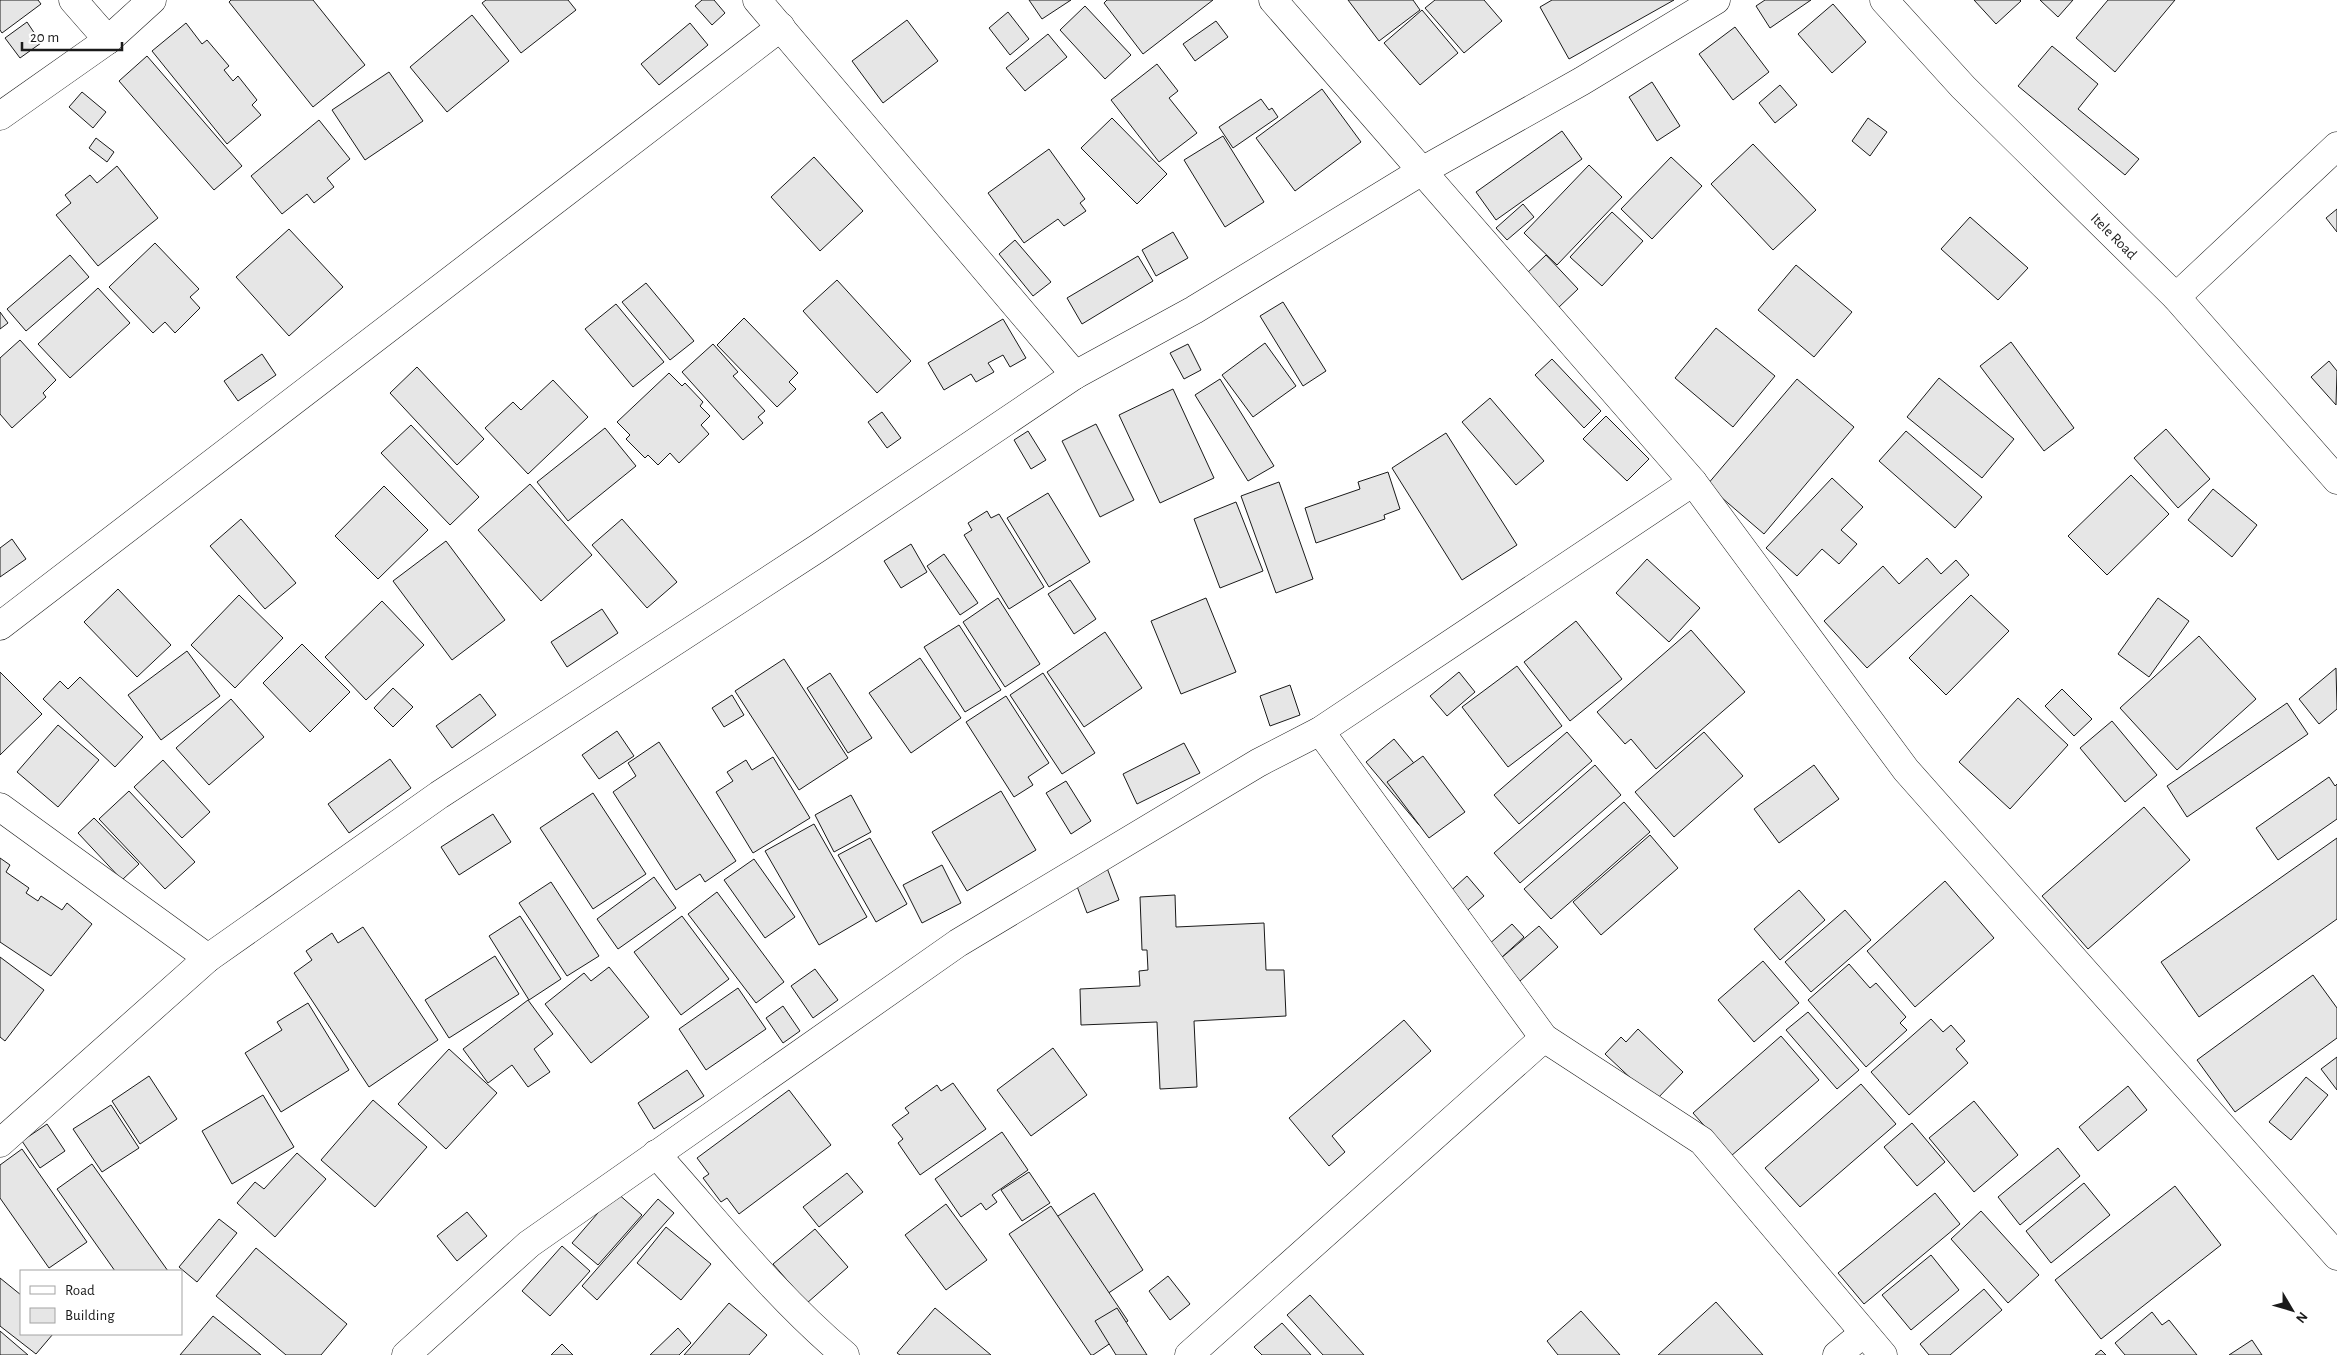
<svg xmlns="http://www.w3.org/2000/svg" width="2337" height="1355" viewBox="0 0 2337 1355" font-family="'Alegreya Sans',sans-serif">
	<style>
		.building { fill: #e6e6e6; stroke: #1a1a1a }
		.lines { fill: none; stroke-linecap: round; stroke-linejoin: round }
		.street-casing { stroke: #1a1a1a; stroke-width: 29 }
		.street { stroke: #fff; stroke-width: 28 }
		.labels { text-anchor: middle; stroke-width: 4; stroke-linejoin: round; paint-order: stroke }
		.street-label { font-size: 15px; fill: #1a1a1a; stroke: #fff }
	</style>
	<rect width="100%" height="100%" fill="#fff"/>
	<g class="building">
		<polygon points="0,0 38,0 41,4 2,33 0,30"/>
		<polygon points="231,0 313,0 365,65 313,107 229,2"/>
		<polygon points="486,0 568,0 576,10 521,53 482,3"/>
		<polygon points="702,0 714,0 725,13 712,25 695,6"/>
		<polygon points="1029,0 1071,0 1042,19"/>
		<polygon points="1107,0 1213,0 1143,54 1104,3"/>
		<polygon points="1348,0 1413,0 1420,10 1379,41"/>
		<polygon points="1435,0 1484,0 1502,21 1464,53 1425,8"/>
		<polygon points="1552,0 1674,0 1569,59 1540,7"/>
		<polygon points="1765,0 1811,0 1770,28 1756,6"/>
		<polygon points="1974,0 2020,0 2021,1 1996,24"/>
		<polygon points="2040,0 2073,0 2058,17"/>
		<polygon points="2108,0 2175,0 2115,72 2076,38"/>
		<polygon points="1833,4 1866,42 1832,73 1798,34"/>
		<polygon points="1085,6 1131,55 1105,79 1060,30"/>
		<polygon points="1422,10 1458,53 1420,85 1384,43"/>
		<polygon points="1008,12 1029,39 1010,55 989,28"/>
		<polygon points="472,15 509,61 447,112 410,67"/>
		<polygon points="907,20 938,61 883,103 852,61"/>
		<polygon points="1216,21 1228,37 1195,61 1183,44"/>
		<polygon points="27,22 41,43 20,58 5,38"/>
		<polygon points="186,23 202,44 207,40 229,66 224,70 233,81 238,76 257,100 252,105 261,115 227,144 152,51"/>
		<polygon points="690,23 708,45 659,85 641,64"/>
		<polygon points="1735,27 1769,72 1733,100 1699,54"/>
		<polygon points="1048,34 1067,57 1025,91 1006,68"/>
		<polygon points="2052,46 2098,84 2078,109 2139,159 2125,175 2018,86"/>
		<polygon points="147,56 242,166 214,190 119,81"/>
		<polygon points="1157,64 1178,91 1169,98 1197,133 1159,162 1111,100"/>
		<polygon points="389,72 423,121 365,160 332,110"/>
		<polygon points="1652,82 1680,126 1657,141 1629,97"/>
		<polygon points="1780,85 1797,105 1775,123 1759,103"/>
		<polygon points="1322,89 1361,142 1295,191 1256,138"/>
		<polygon points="82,92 106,112 93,128 69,107"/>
		<polygon points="1261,99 1269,110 1272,108 1278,117 1233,148 1219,127"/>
		<polygon points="1112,118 1167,174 1137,204 1081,148"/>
		<polygon points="1868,118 1887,132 1870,156 1852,141"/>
		<polygon points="319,120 350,159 327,178 334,187 314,203 307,194 282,214 251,176"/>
		<polygon points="1562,131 1582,159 1496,220 1476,192"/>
		<polygon points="1223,136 1264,202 1225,227 1184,160"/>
		<polygon points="96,138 114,152 107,162 89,148"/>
		<polygon points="1753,144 1816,210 1773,250 1711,184"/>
		<polygon points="1049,149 1085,199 1080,203 1086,211 1064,226 1058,219 1024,243 988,193"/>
		<polygon points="814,157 863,211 820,251 771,197"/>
		<polygon points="1671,157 1702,186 1652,239 1621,209"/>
		<polygon points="1589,165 1622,197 1557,265 1524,233"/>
		<polygon points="117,166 158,218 98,266 56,215 71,203 65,195 90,175 97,183"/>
		<polygon points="1523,204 1534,217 1507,240 1496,228"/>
		<polygon points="2337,209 2337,232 2326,218"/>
		<polygon points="1612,212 1643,241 1602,286 1570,257"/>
		<polygon points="1970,217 2028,268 1998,300 1941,249"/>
		<polygon points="289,229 343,287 289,336 236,277"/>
		<polygon points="1173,232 1188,258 1156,276 1142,250"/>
		<polygon points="1015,240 1051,282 1033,296 999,254"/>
		<polygon points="155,243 199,289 190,297 200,308 175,333 165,322 153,333 109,287"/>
		<polygon points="70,255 89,277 26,331 7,309"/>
		<polygon points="1546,255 1578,289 1558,308 1525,275"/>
		<polygon points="1138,256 1153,281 1082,324 1067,298"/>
		<polygon points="1796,265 1852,312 1814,357 1758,310"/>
		<polygon points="837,280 911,361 877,393 803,311"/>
		<polygon points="646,283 694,341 670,360 622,302"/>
		<polygon points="98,288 130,323 70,378 38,344"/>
		<polygon points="1283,302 1326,371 1303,386 1260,316"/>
		<polygon points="616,304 664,362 633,387 585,329"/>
		<polygon points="0,312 8,323 0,329"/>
		<polygon points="744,318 798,373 789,382 796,389 777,407 717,345"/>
		<polygon points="1003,319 1026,358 1010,367 1003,355 988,363 994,372 976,382 971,374 944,390 928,363"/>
		<polygon points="1716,328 1775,376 1733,427 1675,378"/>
		<polygon points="20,340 56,380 43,393 46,397 12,428 0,414 0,358"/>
		<polygon points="2011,342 2074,428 2044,451 1980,366"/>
		<polygon points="1265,343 1296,386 1253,417 1222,375"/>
		<polygon points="713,344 738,372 733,376 765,411 758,417 763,423 743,440 682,372"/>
		<polygon points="1188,344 1201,370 1184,379 1170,353"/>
		<polygon points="262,354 276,375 238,401 224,381"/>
		<polygon points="1552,359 1601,411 1584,428 1535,375"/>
		<polygon points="2329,361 2337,371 2336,405 2311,377"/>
		<polygon points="417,367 484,439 457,465 390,393"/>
		<polygon points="669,373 682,386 685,383 703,402 700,406 710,416 701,425 709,434 679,463 670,453 658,465 648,455 645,458 626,439 630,435 617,422"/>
		<polygon points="1939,378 2014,439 1982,478 1907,417"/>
		<polygon points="1220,379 1274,466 1248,481 1195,395"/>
		<polygon points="1797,379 1854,427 1764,534 1707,485"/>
		<polygon points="553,380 588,417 528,474 485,428 513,402 521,410"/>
		<polygon points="1173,389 1214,478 1160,503 1119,415"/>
		<polygon points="1490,398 1544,461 1516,485 1462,422"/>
		<polygon points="882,412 901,438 887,448 868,422"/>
		<polygon points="1606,416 1649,459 1627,481 1583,439"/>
		<polygon points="1096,424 1134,500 1100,517 1062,441"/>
		<polygon points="411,425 479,497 450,525 381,453"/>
		<polygon points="605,428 636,466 568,521 537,482"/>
		<polygon points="2166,429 2210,479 2178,508 2134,458"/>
		<polygon points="1028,431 1046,460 1031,469 1014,440"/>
		<polygon points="1906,431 1982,497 1955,528 1879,461"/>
		<polygon points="1446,433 1517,545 1462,580 1392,468"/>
		<polygon points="1388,472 1400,509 1384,515 1385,519 1316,543 1305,508 1360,489 1358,482"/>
		<polygon points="2131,475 2169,514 2107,575 2068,536"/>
		<polygon points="1832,478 1863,507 1841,530 1857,544 1839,564 1822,549 1797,576 1766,548"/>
		<polygon points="1279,482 1313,579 1276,593 1241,496"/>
		<polygon points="530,484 592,555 541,601 478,530"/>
		<polygon points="384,486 428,530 378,579 335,536"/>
		<polygon points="2213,489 2257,525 2232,557 2188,520"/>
		<polygon points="1048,493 1090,562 1049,587 1007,518"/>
		<polygon points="1236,502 1263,571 1220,588 1194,519"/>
		<polygon points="987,511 991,518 999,514 1044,587 1009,609 964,535 972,530 968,523"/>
		<polygon points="241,519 296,583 265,609 210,546"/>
		<polygon points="622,519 677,582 647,608 592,545"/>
		<polygon points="12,539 26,559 0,577 0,548"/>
		<polygon points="446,541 505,620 452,660 393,581"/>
		<polygon points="911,544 927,572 901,588 884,561"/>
		<polygon points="944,554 978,603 960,615 927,566"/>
		<polygon points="1927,558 1941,574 1956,560 1969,575 1867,668 1824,621 1883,566 1899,584"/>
		<polygon points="1647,559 1700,608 1669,642 1616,593"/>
		<polygon points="1070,580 1096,619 1074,634 1048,594"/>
		<polygon points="118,589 171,645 137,677 84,622"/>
		<polygon points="239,595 283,638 235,688 191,645"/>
		<polygon points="1971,595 2009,631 1946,695 1909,658"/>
		<polygon points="998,598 1040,664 1005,687 963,622"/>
		<polygon points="1206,598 1236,672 1181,694 1151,621"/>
		<polygon points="2158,598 2189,621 2149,677 2118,654"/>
		<polygon points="382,601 424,645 366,700 325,657"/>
		<polygon points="602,609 618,633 567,667 551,642"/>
		<polygon points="1576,621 1622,679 1570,721 1524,662"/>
		<polygon points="959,625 1001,690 965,712 924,647"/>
		<polygon points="1691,630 1745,692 1656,769 1631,739 1625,744 1597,712"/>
		<polygon points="1105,632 1142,688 1084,727 1047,672"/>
		<polygon points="2199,636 2256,699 2177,770 2120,708"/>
		<polygon points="302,644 350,692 310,732 263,683"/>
		<polygon points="187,651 220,696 161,740 128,695"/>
		<polygon points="920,658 961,718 911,753 869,693"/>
		<polygon points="784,659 848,758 799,790 735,691"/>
		<polygon points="1517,666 1562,726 1508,767 1462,707"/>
		<polygon points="2336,668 2337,709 2319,724 2299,699"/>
		<polygon points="0,672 42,714 0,755"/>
		<polygon points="1459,672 1475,692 1447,716 1430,696"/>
		<polygon points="830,673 872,738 848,753 807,688"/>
		<polygon points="1043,673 1095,753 1062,774 1010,695"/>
		<polygon points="80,677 143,737 115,767 43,699 60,681 68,689"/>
		<polygon points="1290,685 1300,715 1270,726 1260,696"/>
		<polygon points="393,688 413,707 393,727 374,708"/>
		<polygon points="2062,689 2092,719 2074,736 2045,706"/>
		<polygon points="480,694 496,715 452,748 436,726"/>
		<polygon points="732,695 744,715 724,727 712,708"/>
		<polygon points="1006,696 1049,763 1028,777 1033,785 1014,797 966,722"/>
		<polygon points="2018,698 2068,745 2010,809 1959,762"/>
		<polygon points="231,699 264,737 209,785 176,748"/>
		<polygon points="2287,703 2308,734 2187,817 2167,786"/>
		<polygon points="2112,721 2157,775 2125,802 2080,748"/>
		<polygon points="58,725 99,760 58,807 17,772"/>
		<polygon points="617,731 634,756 599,779 582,755"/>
		<polygon points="1567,732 1592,761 1519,824 1494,795"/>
		<polygon points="1704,732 1743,776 1674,837 1635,792"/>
		<polygon points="1394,739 1446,802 1419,825 1366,762"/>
		<polygon points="659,742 736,861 705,882 700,874 676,890 613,792 636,776 628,763"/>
		<polygon points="1184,743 1200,773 1137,804 1123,774"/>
		<polygon points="1423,756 1465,812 1429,838 1387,782"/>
		<polygon points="773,757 810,818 753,853 716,792 733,781 727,772 746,760 752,770"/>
		<polygon points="390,759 411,788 349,833 328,804"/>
		<polygon points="163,760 210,812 182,838 134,787"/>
		<polygon points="1595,765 1621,795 1520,883 1494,853"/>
		<polygon points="1814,765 1839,799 1779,843 1754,809"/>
		<polygon points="2329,777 2335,786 2337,784 2337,819 2278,860 2256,828"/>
		<polygon points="1066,781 1091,821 1071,834 1046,793"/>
		<polygon points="129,791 195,862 165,889 99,819"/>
		<polygon points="1001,791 1036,850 967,891 932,832"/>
		<polygon points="593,793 646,874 593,909 540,828"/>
		<polygon points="851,795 871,832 834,852 815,815"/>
		<polygon points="1624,802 1650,832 1551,919 1524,889"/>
		<polygon points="2144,807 2190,860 2088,949 2042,896"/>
		<polygon points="493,814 511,842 459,875 441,847"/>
		<polygon points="94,818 139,864 122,880 78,833"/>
		<polygon points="814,824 867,917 819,945 765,851"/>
		<polygon points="1650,835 1678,868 1601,935 1573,902"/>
		<polygon points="870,838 907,904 876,922 838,855"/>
		<polygon points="2337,838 2337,919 2199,1017 2161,962"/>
		<polygon points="0,858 10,865 6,872 29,888 26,893 38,901 41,896 62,910 67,903 92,924 51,976 0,942"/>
		<polygon points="754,859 795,917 765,938 724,880"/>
		<polygon points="942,865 961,903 922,923 903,885"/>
		<polygon points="1107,868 1119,900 1087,913 1075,881"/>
		<polygon points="1467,876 1484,896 1462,915 1445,896"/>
		<polygon points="654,877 676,908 618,949 597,919"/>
		<polygon points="1945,881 1994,938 1915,1007 1867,951"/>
		<polygon points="551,882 599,956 567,976 519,903"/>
		<polygon points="1799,890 1825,920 1780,960 1754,929"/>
		<polygon points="717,892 784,982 756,1003 688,914"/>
		<polygon points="1175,895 1176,927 1264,923 1266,970 1284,970 1286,1016 1194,1021 1197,1087 1160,1089 1157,1022 1081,1025 1080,989 1140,986 1139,971 1148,970 1147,950 1142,950 1140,897"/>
		<polygon points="1845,910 1871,940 1811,992 1785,962"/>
		<polygon points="520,916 561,979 529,1000 489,936"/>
		<polygon points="682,916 729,979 681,1015 634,952"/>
		<polygon points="1512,924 1524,937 1500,959 1488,945"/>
		<polygon points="1539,926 1558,947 1520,981 1500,959"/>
		<polygon points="363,927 438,1040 369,1087 294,973 312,960 306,951 332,933 338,943"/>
		<polygon points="495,956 519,994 449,1038 425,1000"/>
		<polygon points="0,957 44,990 5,1041 0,1037"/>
		<polygon points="1763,961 1799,1003 1754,1042 1718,1000"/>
		<polygon points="1849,964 1870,988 1876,983 1906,1017 1900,1023 1907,1030 1866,1067 1808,1000"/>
		<polygon points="609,967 649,1017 591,1063 545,1004 584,973 591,981"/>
		<polygon points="815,969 838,1000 813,1018 791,986"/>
		<polygon points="2313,975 2337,1008 2337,1038 2235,1112 2197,1060"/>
		<polygon points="738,988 766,1029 706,1070 679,1029"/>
		<polygon points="528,1000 553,1034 534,1049 550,1072 528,1087 512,1065 488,1083 463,1049"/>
		<polygon points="308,1003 349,1070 281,1112 245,1053 282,1030 277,1022"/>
		<polygon points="783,1006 800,1031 783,1043 766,1018"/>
		<polygon points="1808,1012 1859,1070 1837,1089 1786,1030"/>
		<polygon points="1931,1019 1943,1032 1951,1025 1965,1041 1956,1049 1968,1063 1909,1115 1871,1072"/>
		<polygon points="1404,1020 1431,1051 1332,1136 1345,1152 1329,1166 1289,1118"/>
		<polygon points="1638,1029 1683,1072 1655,1101 1605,1054 1621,1037 1626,1042"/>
		<polygon points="1781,1036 1819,1080 1731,1156 1693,1113"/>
		<polygon points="1053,1048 1087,1095 1031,1136 997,1090"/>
		<polygon points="449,1049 497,1093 446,1149 398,1104"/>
		<polygon points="2337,1057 2337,1090 2321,1069"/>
		<polygon points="687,1070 704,1096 654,1129 638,1103"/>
		<polygon points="149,1076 177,1119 140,1144 112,1101"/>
		<polygon points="2306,1077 2328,1095 2291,1140 2269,1122"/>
		<polygon points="953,1083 986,1129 920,1175 898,1143 903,1139 892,1125 909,1113 905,1108 937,1085 941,1091"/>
		<polygon points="1861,1084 1896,1124 1800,1207 1765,1168"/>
		<polygon points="2128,1086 2147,1110 2098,1151 2079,1127"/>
		<polygon points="789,1090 831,1145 739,1214 727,1198 721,1202 703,1178 709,1174 697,1158"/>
		<polygon points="263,1095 294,1147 232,1184 202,1131"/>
		<polygon points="373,1100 427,1147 375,1207 321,1160"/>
		<polygon points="1974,1101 2018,1155 1974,1192 1929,1138"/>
		<polygon points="111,1105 139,1148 102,1172 73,1129"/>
		<polygon points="1912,1123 1945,1162 1917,1186 1884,1147"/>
		<polygon points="47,1124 65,1151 40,1168 22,1141"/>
		<polygon points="1002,1132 1028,1170 992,1195 997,1202 986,1210 981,1203 961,1217 935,1179"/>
		<polygon points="2058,1148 2080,1176 2020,1225 1998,1197"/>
		<polygon points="22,1149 87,1242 49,1268 0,1198 0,1165"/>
		<polygon points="297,1153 326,1179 275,1237 237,1203 255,1182 264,1189"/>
		<polygon points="92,1164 168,1271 115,1271 57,1189"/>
		<polygon points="1029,1172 1050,1203 1022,1221 1001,1190"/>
		<polygon points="847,1173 863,1192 819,1227 803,1207"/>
		<polygon points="2084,1183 2110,1215 2051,1263 2026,1231"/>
		<polygon points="2175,1186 2221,1245 2101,1339 2055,1280"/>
		<polygon points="616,1192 642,1215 598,1265 572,1243"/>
		<polygon points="1094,1193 1143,1270 1086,1308 1036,1230"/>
		<polygon points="1935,1193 1960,1224 1864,1304 1838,1273"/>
		<polygon points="658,1199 674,1213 597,1300 582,1286"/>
		<polygon points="946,1204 987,1260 946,1290 905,1235"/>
		<polygon points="1051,1206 1128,1321 1114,1330 1118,1338 1093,1355 1091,1355 1009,1234"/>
		<polygon points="1981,1211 2039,1275 2008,1303 1951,1239"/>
		<polygon points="467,1212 487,1236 457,1261 437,1236"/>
		<polygon points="219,1219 237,1233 197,1282 179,1267"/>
		<polygon points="666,1227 711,1264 681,1300 637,1263"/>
		<polygon points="815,1229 848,1267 807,1303 773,1264"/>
		<polygon points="562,1246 590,1271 550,1316 522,1291"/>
		<polygon points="256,1248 347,1324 321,1355 286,1355 216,1296"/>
		<polygon points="1931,1255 1959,1290 1911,1330 1882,1295"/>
		<polygon points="1168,1276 1190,1304 1170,1320 1149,1291"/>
		<polygon points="0,1278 21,1295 21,1334 53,1334 36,1354 0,1326"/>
		<polygon points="1984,1289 2002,1310 1950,1355 1929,1355 1920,1344"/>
		<polygon points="1310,1295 1364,1355 1323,1355 1287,1315"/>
		<polygon points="1716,1302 1763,1355 1658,1355"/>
		<polygon points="729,1303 767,1335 749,1355 684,1355"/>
		<polygon points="935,1308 991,1355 900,1355 897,1353"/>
		<polygon points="1117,1308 1147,1355 1116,1355 1095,1321"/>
		<polygon points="1581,1311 1620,1355 1558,1355 1547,1341"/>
		<polygon points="2152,1312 2162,1325 2169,1320 2197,1355 2125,1355 2115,1343"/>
		<polygon points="213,1316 261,1355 180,1355"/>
		<polygon points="1282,1323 1311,1355 1262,1355 1254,1347"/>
		<polygon points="678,1328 691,1343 679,1355 650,1355"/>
		<polygon points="0,1331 28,1355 0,1355"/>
		<polygon points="2252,1340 2262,1355 2229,1355"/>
		<polygon points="562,1344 573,1355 551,1355"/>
		<polygon points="2101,1350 2106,1355 2095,1355"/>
	</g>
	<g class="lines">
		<g class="street-casing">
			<g id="street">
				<polyline points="73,0 108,40"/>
				<polyline points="757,0 1075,375"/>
				<polyline points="1273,0 1693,482 1906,770 2337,1256"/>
				<polyline points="1884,0 1963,87 2176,297 2337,480"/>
				<polyline points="0,116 108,40 152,0"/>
				<polyline points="2176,297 2337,146"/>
				<polyline points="0,626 781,27"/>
				<polyline points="1320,731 1544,1038 1702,1141 1883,1355"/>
				<polyline points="0,807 208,958"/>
				<polyline points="0,1143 208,958 439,795 818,548 1075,375 1194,310 1422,171 1582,81 1716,0"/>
				<path d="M656 1154C717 1222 775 1296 845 1355"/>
				<polyline points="406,1355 529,1244 958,943 1258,763 1320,731 1693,482"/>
				<polyline points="1189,1355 1544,1038"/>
				<polyline points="1837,1355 1864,1333"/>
			</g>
		</g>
		<use href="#street" class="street"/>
	</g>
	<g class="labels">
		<g class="street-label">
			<text transform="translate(2114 236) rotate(45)" y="5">Itele Road</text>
		</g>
	</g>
	<rect x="20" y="1270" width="162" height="65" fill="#ffffff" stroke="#a3a3a3"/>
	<rect x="30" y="1286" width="25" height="8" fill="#ffffff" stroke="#a3a3a3"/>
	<text x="65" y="1295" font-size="15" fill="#1a1a1a">Road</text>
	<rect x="30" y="1308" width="25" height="15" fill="#e6e6e6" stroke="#a3a3a3"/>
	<text x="65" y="1320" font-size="15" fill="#1a1a1a">Building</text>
	<g transform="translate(2292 1310) rotate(128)" stroke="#ffffff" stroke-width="4" paint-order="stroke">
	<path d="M0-4L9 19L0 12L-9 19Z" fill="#1a1a1a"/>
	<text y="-8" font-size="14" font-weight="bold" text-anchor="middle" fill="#1a1a1a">N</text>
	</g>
	<path d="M22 42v8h100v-8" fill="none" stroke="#1a1a1a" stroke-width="2.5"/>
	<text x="30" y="42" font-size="15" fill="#1a1a1a" stroke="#ffffff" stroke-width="4" paint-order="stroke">20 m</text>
</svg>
